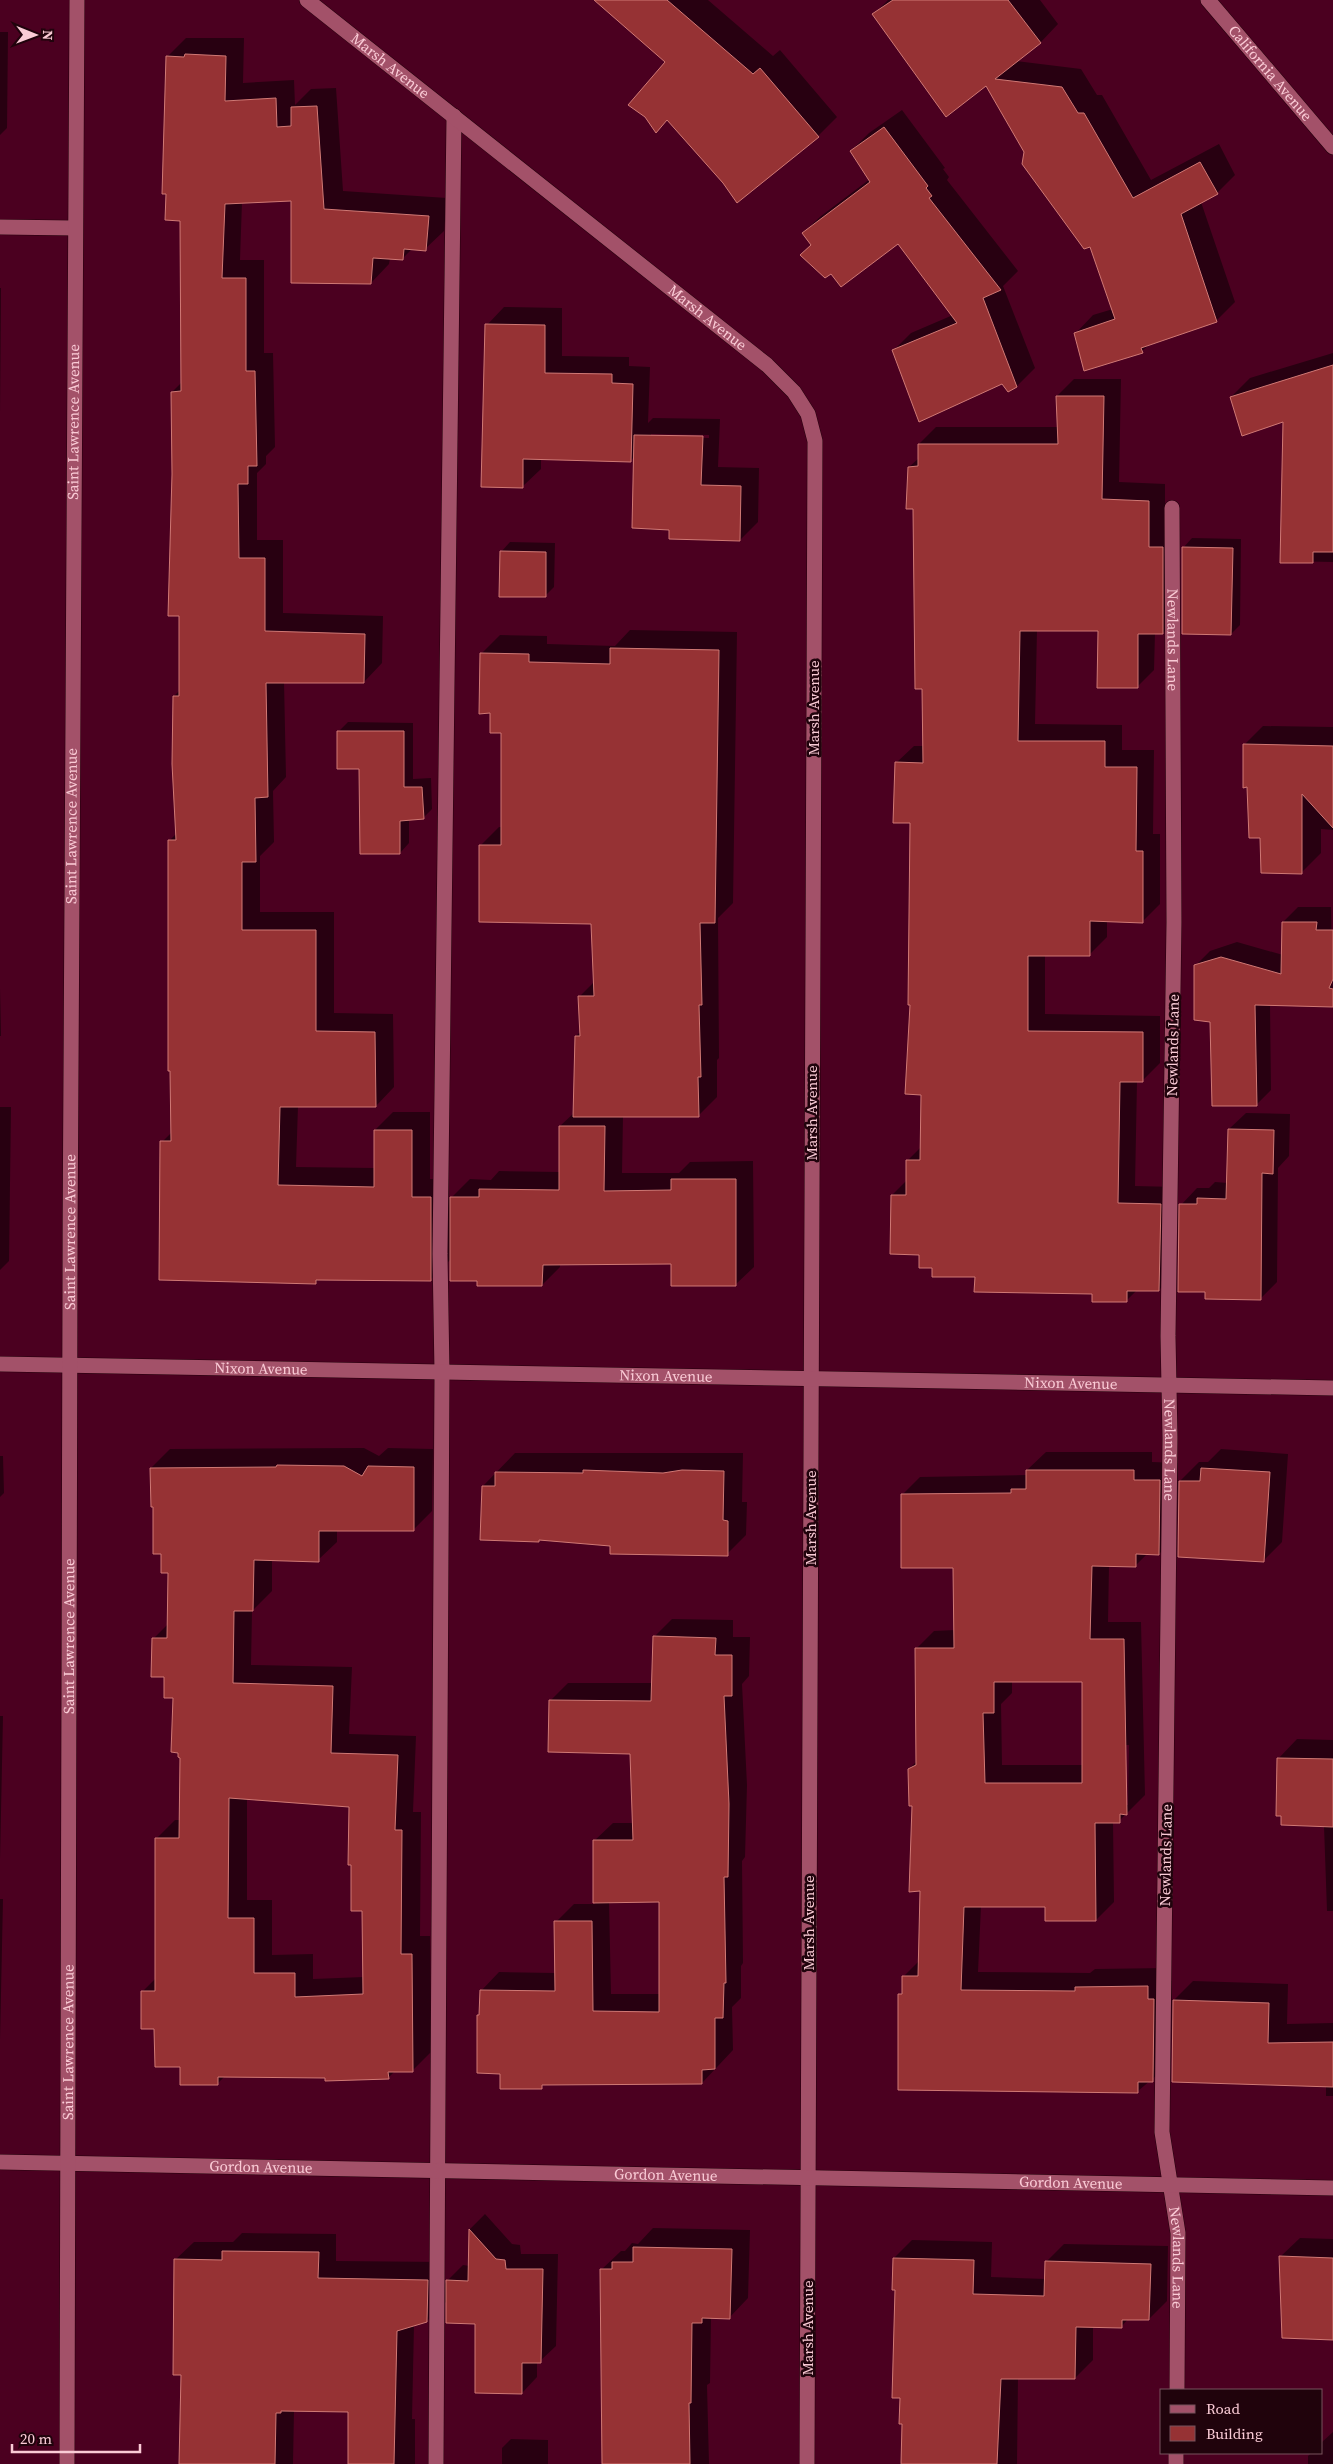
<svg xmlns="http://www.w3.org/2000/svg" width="1333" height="2464" viewBox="0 0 1333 2464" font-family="'Source Serif 4',serif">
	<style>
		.shadow { fill: #0007; fill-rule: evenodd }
		.building { fill: #963234; stroke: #d07975; fill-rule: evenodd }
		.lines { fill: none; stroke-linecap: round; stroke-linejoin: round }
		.lane-casing { stroke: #23000c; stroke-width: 16 }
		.street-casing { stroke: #23000c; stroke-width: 16 }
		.secondary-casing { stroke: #23000c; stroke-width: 16 }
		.lane { stroke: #a35169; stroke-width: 15 }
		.street { stroke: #a35169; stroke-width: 15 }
		.secondary { stroke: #a35169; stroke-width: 15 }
		.labels { text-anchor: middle; stroke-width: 5; stroke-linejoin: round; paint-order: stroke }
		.street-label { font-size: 15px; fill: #facbd6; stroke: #20030c }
	</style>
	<rect width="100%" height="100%" fill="#4b0020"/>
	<g class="shadow">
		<polygon points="595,0 708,0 773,56 780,50 837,117 818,136 667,62"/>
		<polygon points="888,0 1040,0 1058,24 1040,43 1016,61 1081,69 1097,95 1102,95 1151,180 1219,144 1235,175 1217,193 1201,202 1235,302 1217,320 1150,344 1142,351 1075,334 1093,315 1113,309 1091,245 1025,152 986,84 874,14"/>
		<polygon points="0,32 8,32 7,128 0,135"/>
		<polygon points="186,38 244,38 243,83 294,80 295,105 311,89 336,88 343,191 447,198 444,231 425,249 413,248 402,259 390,258 389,264 371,283 292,199 242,202 240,260 264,260 264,353 273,353 275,447 266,456 266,464 257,473 257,540 283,540 283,613 383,616 382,663 364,682 284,681 286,777 273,791 274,842 260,856 260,912 334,912 334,1013 393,1014 394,1087 376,1106 298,1106 296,1167 375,1168 375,1130 393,1112 430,1112 430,1179 449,1179 449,1200 470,1179 491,1180 499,1171 560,1172 560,1126 575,1112 576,1036 581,1031 580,996 595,981 592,922 480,846 499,827 502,827 502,732 491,712 481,654 500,635 547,636 547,644 615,646 630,630 737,632 733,903 718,918 719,1058 717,1060 717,1097 698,1116 623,1116 622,1173 679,1173 690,1162 753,1161 754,1267 735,1285 672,1262 560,1263 560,1267 542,1285 478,1280 451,1259 431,1279 319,1279 315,1283 162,1142 172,1132 169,841 177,833 174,696 180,690 180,615 169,615 169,575 172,572 172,392 182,382 181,220 167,57"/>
		<polygon points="902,110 945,168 943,169 949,177 947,180 1018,271 1003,286 1035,368 1017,386 1008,391 1002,383 893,351 911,333 953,315 898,242 812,245 803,233 821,216 870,179 851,151 869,133"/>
		<polygon points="0,288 1,288 0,414"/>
		<path d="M504 307 562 308V356L629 357V366L650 367 648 423 653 418 720 419 718 467 759 468 758 522 740 540 670 529 635 456 630 461 541 458V469L523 486 487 325ZM651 434 709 435V438L651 437Z"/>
		<polygon points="1333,353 1333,562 1282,561 1284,420 1231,397 1250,378"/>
		<polygon points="1074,379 1121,379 1119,482 1165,484 1165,530 1180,530 1180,615 1163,633 1155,633 1154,670 1137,687 1099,630 1037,630 1035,724 1122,725 1122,750 1154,750 1153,834 1160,834 1160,904 1142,922 1107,920 1107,937 1089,955 1045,955 1045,1014 1160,1016 1160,1063 1142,1081 1137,1081 1135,1186 1177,1187 1176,1273 1159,1290 1137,1290 1126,1301 1094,1293 976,1276 933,1266 920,1254 892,1195 907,1180 908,1160 921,1147 922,1094 911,1004 911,822 896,763 914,746 924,746 924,688 915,508 909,467 919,458 919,444 936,427 1058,427 1057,396"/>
		<polygon points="1192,538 1241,539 1240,625 1231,634 1183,548"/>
		<polygon points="510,542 555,543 554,587 545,596 501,552"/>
		<polygon points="348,722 413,723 413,779 431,778 432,809 423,818 409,819 409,843 400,853 360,768 339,731"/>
		<polygon points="1263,726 1333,727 1333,830 1321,829 1321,853 1302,872 1262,837 1248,786 1244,745"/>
		<polygon points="1298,907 1331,907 1333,1006 1270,1004 1271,1090 1256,1105 1212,1021 1195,966 1210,951 1237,942 1283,955 1283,922"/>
		<polygon points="0,988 1,1036 0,1036"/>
		<polygon points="0,1107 11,1107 9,1261 0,1270"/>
		<polygon points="1246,1113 1290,1114 1289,1156 1278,1168 1277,1282 1260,1299 1206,1291 1181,1205 1197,1188 1209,1188 1215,1182 1228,1183 1229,1129"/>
		<path d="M364 1448 379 1456 388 1448 433 1449 432 1511 413 1530H337V1542L318 1560H272V1591L252 1611 251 1665 352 1667 349 1734 416 1736 413 1812H421L420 1936H430L431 2052 413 2070H396L388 2078 225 2076 218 2083 182 2065 155 2028 142 1992 156 1978V1839L175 1820H180L181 1756 175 1697 153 1639 168 1624 169 1572 162 1553 151 1468 170 1449ZM247 1798 350 1805 352 1863 363 1909 364 1977 313 1979V1954L272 1955V1900H247Z"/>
		<polygon points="1221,1449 1288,1454 1282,1542 1263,1561 1180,1481 1199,1462 1208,1462"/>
		<path d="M1046 1452H1152V1462L1178 1463 1177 1536 1159 1554 1148 1553 1135 1566 1109 1565 1108 1622H1141L1145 1795 1119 1821H1113L1114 1902 1096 1920 1046 1906H981L978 1972 1090 1973 1095 1969 1165 1968 1166 1981H1172L1171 2063 1138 2091 900 1995 904 1990 903 1977 920 1960 921 1890 909 1769 917 1761 916 1649 934 1631 955 1630 954 1566 902 1495 920 1477 1026 1475 1027 1470ZM1012 1681H1083L1084 1765H1002L1001 1704 1012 1693ZM1126 1745H1129L1128 1805H1126Z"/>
		<polygon points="515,1453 743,1453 742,1502 747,1502 746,1535 727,1554 540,1539 539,1541 483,1486"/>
		<polygon points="0,1456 3,1456 4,1493 0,1497"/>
		<path d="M672 1619 733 1620V1637H750L749 1676 742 1684 747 1785 745 1857 742 1861 743 1963 741 1966V1998L732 2007 733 2050 702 2083 544 2084 541 2087 501 2072 480 2014 481 1991 499 1972 556 1973V1922L574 1904H595L594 1841 613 1823H634L631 1753 550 1701 568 1683H653L654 1637ZM609 1901H660V1994H611Z"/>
		<polygon points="0,1716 3,1716 0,1860"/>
		<polygon points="1297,1739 1333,1740 1333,1911 1327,1911 1324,1826 1278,1759"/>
		<polygon points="0,1899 3,1899 0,2040"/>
		<polygon points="1193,1981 1288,1984 1287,2024 1333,2023 1333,2096 1326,2096 1326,2085 1174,2000"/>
		<polygon points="485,2214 512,2244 520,2245 521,2254 558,2254 556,2346 540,2361 537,2361 537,2377 522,2393 476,2322 448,2300 427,2321 414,2325 412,2419 415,2419 415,2464 349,2464 349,2411 294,2410 293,2464 180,2464 182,2374 175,2260 194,2242 233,2242 242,2233 336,2234 336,2261 445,2262 445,2283 463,2265 470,2266 470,2229"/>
		<polygon points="653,2228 750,2230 748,2298 729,2318 711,2317 710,2383 707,2385 709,2464 604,2464 601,2270 621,2251 625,2251 632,2243 638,2244"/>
		<polygon points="1300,2238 1333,2239 1333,2339 1280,2257"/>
		<polygon points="912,2240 992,2242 991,2277 1046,2279 1046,2262 1064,2244 1168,2246 1167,2301 1149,2319 1129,2318 1121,2327 1093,2326 1093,2360 1075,2378 1018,2378 1017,2464 900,2464 919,2423 901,2397 894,2258"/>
		<polygon points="1333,2432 1333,2464 1308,2464 1308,2456 1311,2453 1322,2453 1322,2442"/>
		<polygon points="511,2439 548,2440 548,2464 502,2464 502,2448"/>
	</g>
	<g class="building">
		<polygon points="594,0 667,0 753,74 760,68 819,137 737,203 723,183 667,120 656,133 645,117 628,105 665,62"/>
		<polygon points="893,0 1008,0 1041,43 995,79 1062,87 1078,113 1084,113 1133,198 1200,162 1218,194 1181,214 1217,322 1141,348 1143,353 1084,371 1074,333 1115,319 1090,247 1084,249 1022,164 1024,152 986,86 946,117 872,14"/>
		<polygon points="185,54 226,56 225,101 276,98 277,127 291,126 291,107 317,106 324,209 429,216 426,251 404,249 403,260 373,258 371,284 291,283 291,201 225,204 222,278 246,278 246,371 255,371 257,466 248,466 248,484 238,484 239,558 265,558 265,631 365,634 364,683 266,683 268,797 255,798 256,862 242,862 242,930 316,930 316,1031 375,1032 376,1107 280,1107 278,1185 374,1187 374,1130 412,1130 412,1197 431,1197 431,1281 316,1280 316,1284 159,1280 160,1141 171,1141 170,1071 168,1071 168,840 176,840 172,764 173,696 179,696 179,616 168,616 172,474 171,392 181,391 180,221 165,220 166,194 162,194 166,56 184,57"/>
		<polygon points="884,127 928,186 926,188 932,196 929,198 1001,290 983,298 1017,387 1008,392 1002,384 919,422 892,350 957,323 898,244 841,287 831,274 825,278 800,255 811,245 802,233 870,182 850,151"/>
		<polygon points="485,324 545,325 545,373 612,374 612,383 633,384 631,462 523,459 523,488 481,487"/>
		<polygon points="1333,365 1333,552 1313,552 1313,563 1280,563 1283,422 1242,436 1230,397"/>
		<polygon points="1056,396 1104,396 1102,499 1149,501 1149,547 1163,547 1163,634 1138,634 1138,688 1097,688 1098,631 1020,631 1018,741 1105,741 1105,767 1137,767 1136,851 1143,851 1143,923 1090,921 1090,956 1028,956 1028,1031 1143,1032 1143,1082 1120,1082 1118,1203 1161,1204 1159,1291 1127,1291 1127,1302 1092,1302 1092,1294 974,1292 975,1277 932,1277 932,1268 919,1268 919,1255 890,1254 891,1195 906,1195 906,1160 920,1160 921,1095 905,1094 910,1005 908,1005 910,823 893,823 895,762 923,763 922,689 915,689 913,509 906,509 908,467 918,466 918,444 1058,444"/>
		<polygon points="634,435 703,436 701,485 741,486 740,541 669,539 669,530 632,528"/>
		<polygon points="1182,547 1233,548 1231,635 1182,634"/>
		<polygon points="500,551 546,552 546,597 499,597"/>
		<polygon points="610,648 719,650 715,923 700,923 702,1005 699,1005 701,1077 698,1077 699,1117 573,1117 575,1036 580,1036 578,996 594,996 591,924 479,922 479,845 501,845 501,733 490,733 490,713 479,714 480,653 529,654 529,662 610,664"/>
		<polygon points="337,731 404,731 404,787 422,787 424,819 400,821 400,854 360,854 359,769 337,769"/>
		<polygon points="1243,744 1333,746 1333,828 1302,794 1302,874 1261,873 1260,838 1249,838 1247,787 1243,788"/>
		<polygon points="1282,922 1317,922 1316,930 1333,930 1333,979 1329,988 1333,989 1333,1007 1255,1005 1257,1106 1212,1106 1210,1022 1194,1020 1194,965 1221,957 1281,974"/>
		<polygon points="559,1126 605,1126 604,1191 671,1190 671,1179 736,1179 736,1286 671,1286 671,1264 543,1265 542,1286 477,1286 477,1281 450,1281 450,1197 479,1197 479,1189 559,1190"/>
		<polygon points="1228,1129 1274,1130 1273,1174 1262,1173 1261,1300 1205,1299 1205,1292 1178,1292 1179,1204 1197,1204 1197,1198 1226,1199"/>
		<path d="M277 1465 344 1466 362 1476 368 1466 414 1467V1531H319V1562L254 1560 253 1611H234L233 1683 333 1686 331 1753 398 1755 395 1830H402L401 1954H412L413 2072H388L389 2079 325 2081V2078L218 2077V2085H180V2067H155L154 2029H141V1991H155V1838H179L180 1758 178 1757V1753L171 1752 173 1698H164V1677H151L152 1638H167L168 1573H161V1554H153V1507H151L150 1468 276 1467ZM229 1798 349 1807 348 1865H351V1911H362L363 1994 295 1997V1973H254V1918H228Z"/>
		<polygon points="1201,1468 1270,1472 1264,1562 1178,1557 1179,1481 1200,1481"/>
		<polygon points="583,1470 663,1473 682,1470 724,1471 723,1520 728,1521 728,1556 610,1554 610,1546 539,1540 539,1542 480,1540 482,1486 495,1486 495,1472 583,1473"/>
		<path d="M1026 1470H1134V1480H1160L1159 1555 1136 1554V1567L1092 1566 1090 1639H1124L1127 1815 1120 1814V1823H1095L1096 1921H1045V1907H964L961 1990 1075 1991V1987L1148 1986V1999H1154L1153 2082H1138V2093L898 2090V1994H902V1976H918L920 1891 909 1892 912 1806H909L908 1769 916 1765 915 1648H954L953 1568H901V1494L1011 1493V1489H1026ZM994 1682H1082V1783H985L983 1713H994Z"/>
		<polygon points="653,1636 716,1638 715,1655 732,1655 732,1696 724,1696 729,1804 728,1877 724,1877 726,1983 724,1983 723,2018 715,2018 715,2069 702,2070 702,2084 542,2085 542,2089 500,2089 500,2074 477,2073 477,2015 479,2015 480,1990 555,1991 554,1921 592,1921 593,2011 659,2012 659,1902 593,1903 593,1840 633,1840 630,1754 548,1752 549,1700 651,1701"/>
		<polygon points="1277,1758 1333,1759 1333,1827 1281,1825 1281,1816 1276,1816"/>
		<polygon points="1173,2000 1269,2003 1268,2043 1333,2042 1333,2087 1172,2082"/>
		<polygon points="469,2229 496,2259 505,2260 506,2269 543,2269 541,2363 522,2363 522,2394 475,2393 475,2324 446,2323 446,2280 468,2281"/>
		<polygon points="633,2247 732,2249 730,2319 702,2318 702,2323 692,2323 691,2403 689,2403 690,2464 602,2464 600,2269 612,2269 612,2262 633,2262"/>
		<polygon points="222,2251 319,2252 318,2278 428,2280 427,2322 397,2331 394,2464 348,2464 348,2412 281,2411 281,2413 276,2413 275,2464 179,2464 181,2375 173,2375 174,2259 222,2260"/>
		<polygon points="1279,2256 1333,2258 1333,2340 1282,2338"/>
		<polygon points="893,2258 974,2260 973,2294 1044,2296 1045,2261 1151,2264 1149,2320 1122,2320 1122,2328 1076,2327 1075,2379 1001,2379 997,2464 901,2464 902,2424 899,2424 900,2398 892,2398 895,2290 892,2290"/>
	</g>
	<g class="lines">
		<g class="lane-casing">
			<g id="lane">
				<path id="s1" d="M1172 508 1174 922 1168 1336 1170 1438 1162 2132 1178 2233 1177 2390"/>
				<polyline points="436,2464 442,1372 440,1254 454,116"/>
				<polyline points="1176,2464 1176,2453"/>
			</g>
		</g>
		<g class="street-casing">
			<g id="street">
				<path id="s2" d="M307 0 767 365 794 392 808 414 815 441 807 2464"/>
				<polyline points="0,227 74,228"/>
				<path id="s3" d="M0 1364 1333 1388"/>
				<path id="s4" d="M0 2162 1333 2188"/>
				<path id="s5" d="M67 2464C70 1643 69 821 77 0"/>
			</g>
		</g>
		<g class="secondary-casing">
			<g id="secondary">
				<path id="s6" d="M1208 0 1333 147"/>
			</g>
		</g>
		<use href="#lane" class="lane"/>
		<use href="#street" class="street"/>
		<use href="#secondary" class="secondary"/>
	</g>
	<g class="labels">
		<g class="street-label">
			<text dy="5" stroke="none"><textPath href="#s2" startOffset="106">Marsh Avenue</textPath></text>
			<text dy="5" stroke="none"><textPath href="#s6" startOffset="96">California Avenue</textPath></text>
			<text dy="5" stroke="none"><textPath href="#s2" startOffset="511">Marsh Avenue</textPath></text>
			<text dy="5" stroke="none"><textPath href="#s5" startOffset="2042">Saint Lawrence Avenue</textPath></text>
			<text dy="5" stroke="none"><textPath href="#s1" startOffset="132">Newlands Lane</textPath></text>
			<text transform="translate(814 708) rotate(-90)" y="5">Marsh Avenue</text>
			<text dy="5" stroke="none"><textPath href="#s5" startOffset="1638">Saint Lawrence Avenue</textPath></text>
			<text transform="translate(1173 1045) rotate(-89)" y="5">Newlands Lane</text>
			<text transform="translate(812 1113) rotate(-90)" y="5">Marsh Avenue</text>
			<text dy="5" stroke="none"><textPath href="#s5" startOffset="1232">Saint Lawrence Avenue</textPath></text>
			<text dy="5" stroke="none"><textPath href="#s3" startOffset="261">Nixon Avenue</textPath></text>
			<text dy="5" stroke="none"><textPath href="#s3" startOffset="666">Nixon Avenue</textPath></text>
			<text dy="5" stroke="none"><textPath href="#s3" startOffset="1071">Nixon Avenue</textPath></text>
			<text dy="5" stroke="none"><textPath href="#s1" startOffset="942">Newlands Lane</textPath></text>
			<text transform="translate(811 1518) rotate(-90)" y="5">Marsh Avenue</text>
			<text dy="5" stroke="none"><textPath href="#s5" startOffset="828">Saint Lawrence Avenue</textPath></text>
			<text transform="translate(1166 1855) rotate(-89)" y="5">Newlands Lane</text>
			<text transform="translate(809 1923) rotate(-90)" y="5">Marsh Avenue</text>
			<text dy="5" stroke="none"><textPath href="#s5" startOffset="422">Saint Lawrence Avenue</textPath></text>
			<text dy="5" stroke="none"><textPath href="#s4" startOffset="261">Gordon Avenue</textPath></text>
			<text dy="5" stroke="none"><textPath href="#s4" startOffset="666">Gordon Avenue</textPath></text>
			<text dy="5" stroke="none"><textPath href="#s4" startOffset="1071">Gordon Avenue</textPath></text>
			<text dy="5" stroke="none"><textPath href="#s1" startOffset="1751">Newlands Lane</textPath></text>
			<text transform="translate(808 2328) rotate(-90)" y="5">Marsh Avenue</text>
		</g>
	</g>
	<rect x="1160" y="2389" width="162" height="65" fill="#20030c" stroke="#77535d"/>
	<rect x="1170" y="2405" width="25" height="8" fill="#a35169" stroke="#77535d"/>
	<text x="1206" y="2414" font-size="15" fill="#facbd6">Road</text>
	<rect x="1170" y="2426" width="25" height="15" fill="#963234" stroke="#77535d"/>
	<text x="1206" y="2439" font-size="15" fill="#facbd6">Building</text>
	<g transform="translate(35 35) rotate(91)" stroke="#20030c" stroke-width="4" paint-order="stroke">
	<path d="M0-4L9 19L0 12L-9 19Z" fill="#facbd6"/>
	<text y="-8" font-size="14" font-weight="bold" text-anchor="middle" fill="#facbd6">N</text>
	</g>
	<path d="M12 2444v8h128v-8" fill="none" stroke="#facbd6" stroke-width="2.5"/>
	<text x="20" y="2444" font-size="15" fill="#facbd6" stroke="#20030c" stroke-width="4" paint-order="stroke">20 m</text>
</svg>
